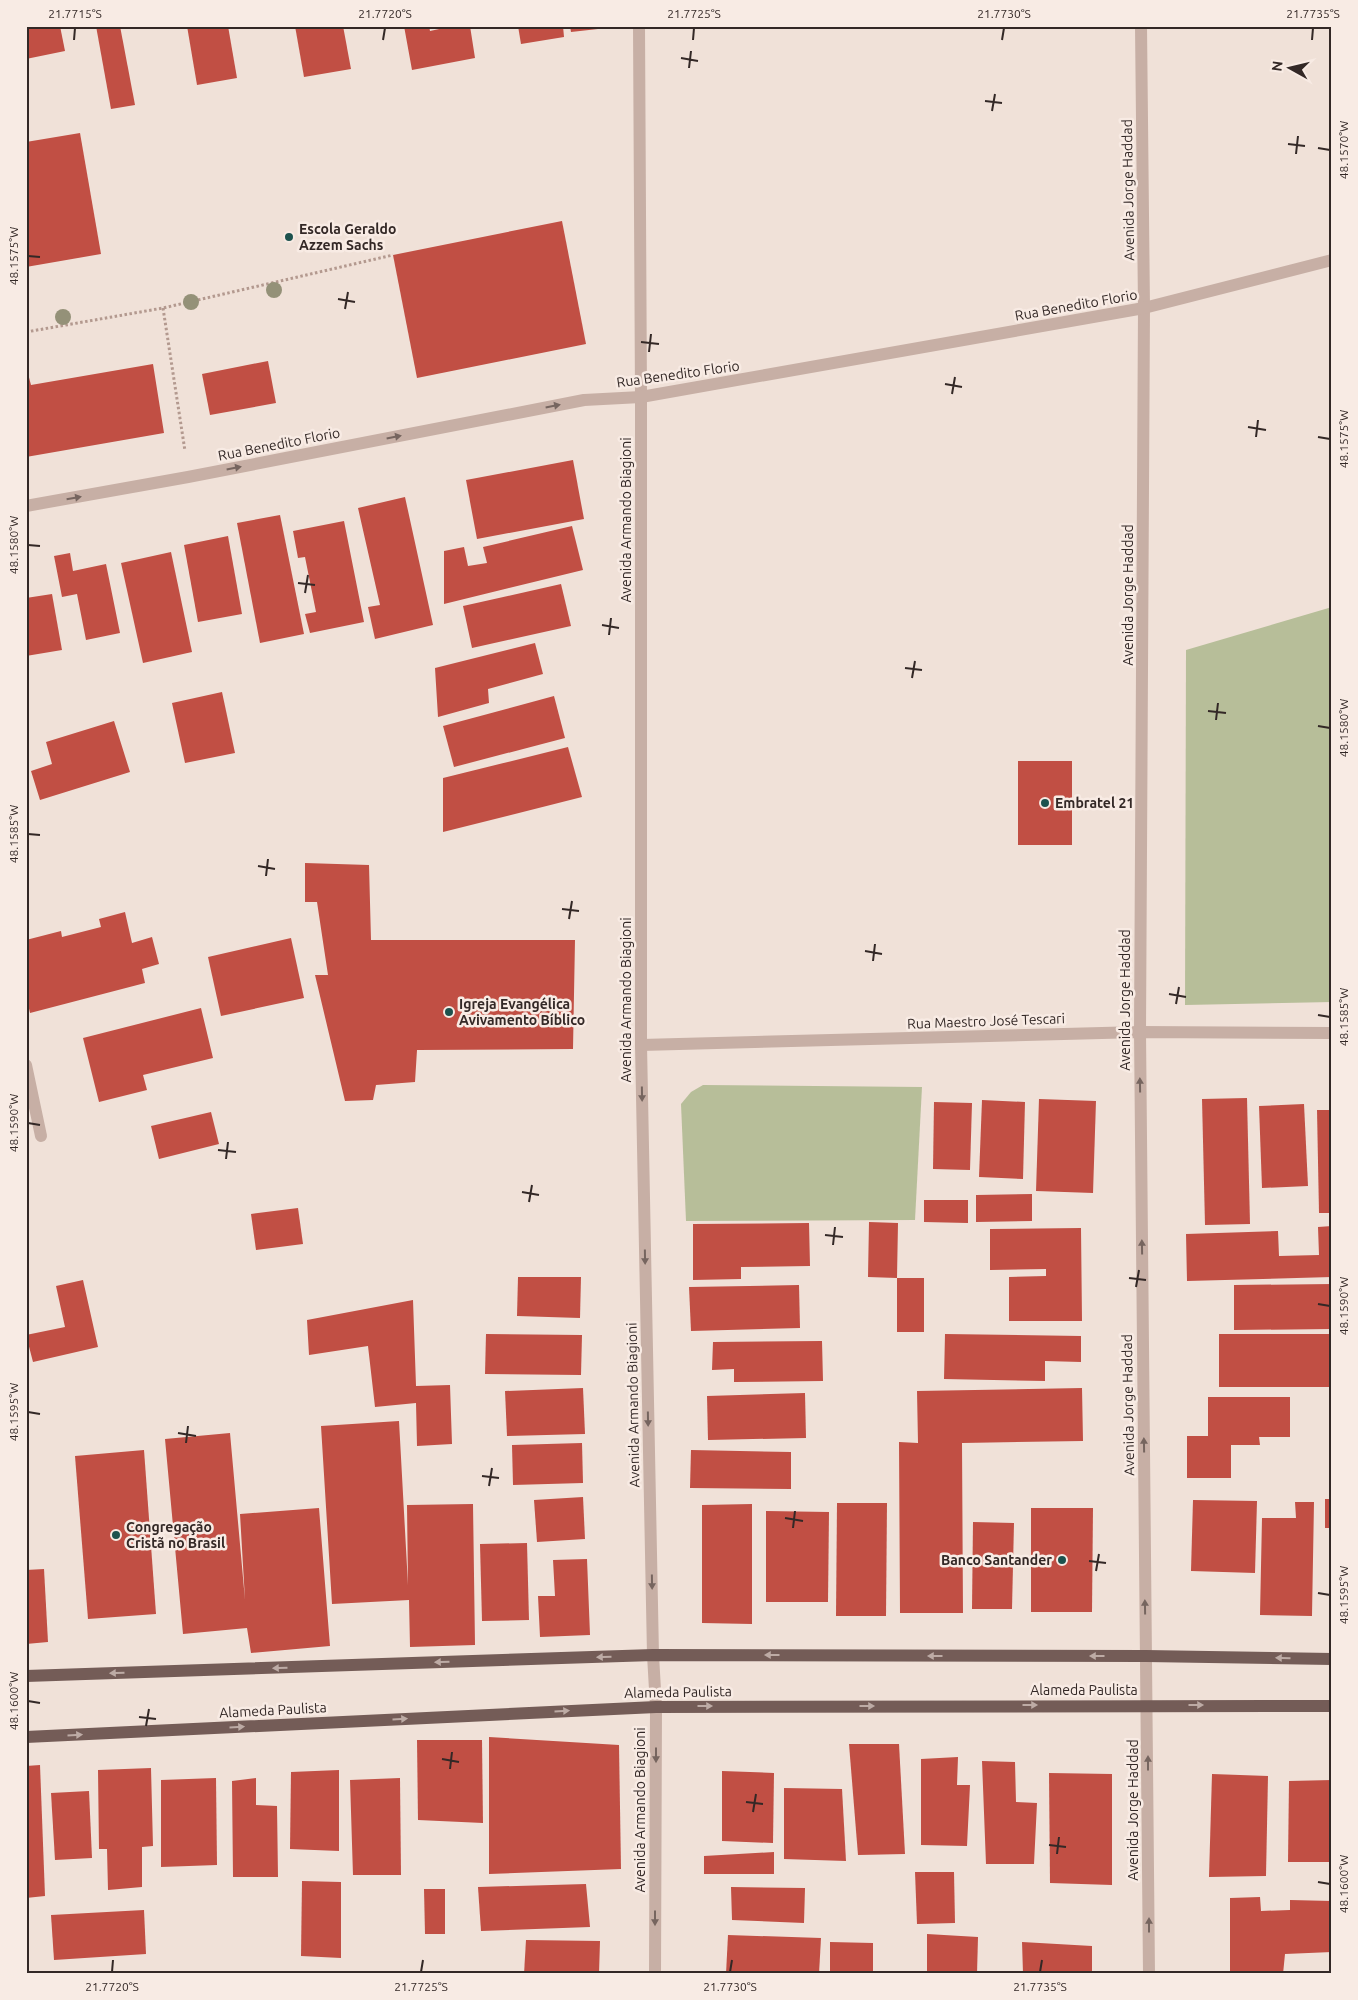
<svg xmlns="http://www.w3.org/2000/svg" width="1358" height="2000" viewBox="0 0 1358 2000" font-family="Ubuntu,sans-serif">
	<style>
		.green { fill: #b7be99 }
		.building { fill: #c14f44 }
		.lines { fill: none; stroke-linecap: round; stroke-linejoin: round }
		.path { stroke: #b3998f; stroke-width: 3; stroke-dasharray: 2.5 2.5; stroke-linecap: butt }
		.minor { stroke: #c7afa5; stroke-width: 12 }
		.major { stroke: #745c57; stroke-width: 12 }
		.tree { fill: #949178 }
		.oneway { fill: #76655f }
		.oneway2 { fill: #bdaba5 }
		.ticks { fill: none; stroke: #332826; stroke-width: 2 }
		.poi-dot { fill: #1d524e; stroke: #f8ebe4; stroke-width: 2 }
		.labels { text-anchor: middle; stroke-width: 5; stroke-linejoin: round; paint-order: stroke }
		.street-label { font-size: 14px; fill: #332826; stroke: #f8ebe4 }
		.poi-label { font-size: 14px; font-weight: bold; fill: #332826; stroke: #f8ebe4; text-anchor: start }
		.neatline { fill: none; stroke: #332826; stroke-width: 2 }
		.ticks-label { font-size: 12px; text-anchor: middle; fill: #332826 }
	</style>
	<rect width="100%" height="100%" fill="#f0e1d8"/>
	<g class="green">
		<polygon points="1332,607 1332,1002 1185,1005 1186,650"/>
		<polygon points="703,1085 922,1087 915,1220 686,1221 681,1104 691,1092"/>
	</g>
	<g class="building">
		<polygon points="26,26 60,26 65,51 26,59"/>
		<polygon points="96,26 120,26 135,105 111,109"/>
		<polygon points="187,26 228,26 237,78 197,85"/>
		<polygon points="295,26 343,26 351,69 304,77"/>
		<polygon points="404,26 429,26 430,31 453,26 470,26 475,58 412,70"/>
		<polygon points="518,26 563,26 564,37 521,44"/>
		<polygon points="570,26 598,26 598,29 571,32"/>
		<polygon points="80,133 101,254 26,267 26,142"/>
		<polygon points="562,221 586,344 417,378 393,255"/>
		<polygon points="268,361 276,403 210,415 202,374"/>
		<polygon points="153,364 164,433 26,457 26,366 31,385"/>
		<polygon points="573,460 584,519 477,539 466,480"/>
		<polygon points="405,497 433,625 375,639 368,607 380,605 358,508"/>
		<polygon points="280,515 304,634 260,643 237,523"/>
		<polygon points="344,521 364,622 310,633 305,614 316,612 305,557 298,558 293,531"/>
		<polygon points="572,526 583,570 444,604 444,551 464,547 468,566 487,563 483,547"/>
		<polygon points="228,536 242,614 198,622 184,545"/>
		<polygon points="171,552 192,652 143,663 121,563"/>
		<polygon points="70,553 73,571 106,564 120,633 86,640 77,594 62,597 54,556"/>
		<polygon points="561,584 571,626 472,648 463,606"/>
		<polygon points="52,594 62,650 26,656 26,598"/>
		<polygon points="535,643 543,674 488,689 489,703 438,717 435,668"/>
		<polygon points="222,692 235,753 185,763 172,703"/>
		<polygon points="554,696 565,738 454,767 443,726"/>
		<polygon points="114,721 130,772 40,800 31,771 52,764 46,742"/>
		<polygon points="568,747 582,797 443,832 443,778"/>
		<rect x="1018" y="761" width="54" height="84"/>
		<polygon points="305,863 369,865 371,940 575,940 573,1049 417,1050 415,1082 376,1085 373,1100 345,1101 315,975 328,975 317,902 305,902"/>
		<polygon points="125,912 132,943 152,937 159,964 142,969 145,983 30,1013 28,1004 26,1005 26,940 61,931 62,937 101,927 99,919"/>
		<polygon points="291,938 304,998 221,1016 208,957"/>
		<polygon points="201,1008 213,1058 143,1075 147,1090 99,1102 83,1038"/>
		<polygon points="1247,1098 1250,1224 1205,1225 1202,1099"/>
		<polygon points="1039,1099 1096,1101 1093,1193 1036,1191"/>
		<polygon points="982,1100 1025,1102 1023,1179 979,1177"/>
		<polygon points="934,1102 972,1103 970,1170 933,1169"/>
		<polygon points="1304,1104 1308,1186 1262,1188 1259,1106"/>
		<polygon points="1317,1110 1332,1110 1332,1213 1319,1213"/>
		<polygon points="211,1112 219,1144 159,1159 151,1126"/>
		<polygon points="1032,1194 1032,1221 976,1222 976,1195"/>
		<polygon points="924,1200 968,1200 968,1223 924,1222"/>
		<polygon points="298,1208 303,1244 256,1250 251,1214"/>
		<polygon points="869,1222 898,1223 897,1278 924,1278 924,1332 897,1332 897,1278 868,1277"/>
		<polygon points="809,1223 810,1266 741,1267 741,1279 693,1280 693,1224"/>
		<polygon points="1332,1226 1332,1277 1187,1281 1186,1234 1278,1231 1279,1256 1319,1255 1318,1227"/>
		<polygon points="1081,1228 1082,1321 1009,1321 1009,1277 1046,1276 1046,1269 990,1270 990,1229"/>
		<polygon points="518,1277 581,1277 580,1318 517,1316"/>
		<polygon points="83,1280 98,1347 33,1362 26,1335 65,1327 56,1286"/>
		<polygon points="1332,1284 1332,1329 1234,1330 1234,1285"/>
		<polygon points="799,1285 800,1328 691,1331 689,1287"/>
		<polygon points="413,1300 416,1386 450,1385 452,1444 417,1446 416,1403 375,1407 368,1346 309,1355 307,1320"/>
		<polygon points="486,1334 582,1335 581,1375 485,1374"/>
		<polygon points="945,1334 1081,1336 1081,1362 1045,1361 1045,1381 944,1379"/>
		<rect x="1219" y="1334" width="113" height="53"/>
		<polygon points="822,1341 823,1381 734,1382 734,1369 712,1370 713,1342"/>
		<polygon points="583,1388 585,1434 507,1436 505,1391"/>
		<polygon points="1082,1388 1083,1441 962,1443 963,1613 900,1613 899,1442 918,1443 917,1391"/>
		<polygon points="805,1393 806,1438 708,1440 707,1396"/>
		<polygon points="1208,1397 1290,1397 1290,1437 1259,1437 1260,1445 1231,1445 1231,1478 1187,1478 1187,1436 1208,1436"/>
		<polygon points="399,1421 408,1585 407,1505 473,1504 475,1645 410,1647 409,1600 332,1604 321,1426"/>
		<polygon points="230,1433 245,1600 240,1514 319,1508 330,1646 251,1653 247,1628 183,1634 165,1439"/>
		<polygon points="582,1443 583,1483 513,1485 512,1445"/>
		<polygon points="144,1450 156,1614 88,1619 75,1456"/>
		<polygon points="691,1450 791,1452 791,1489 690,1488"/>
		<polygon points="583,1497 585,1539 537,1542 534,1500"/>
		<rect x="1325" y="1499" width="7" height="29"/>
		<polygon points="1193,1500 1257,1501 1255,1573 1191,1571"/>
		<polygon points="1295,1502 1314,1502 1312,1616 1260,1615 1262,1518 1296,1518"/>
		<polygon points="837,1503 887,1503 886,1616 836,1616"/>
		<polygon points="752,1504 752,1624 702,1623 702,1505"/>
		<polygon points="1031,1508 1093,1508 1092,1612 1031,1612"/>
		<polygon points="766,1511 829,1512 828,1602 766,1602"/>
		<polygon points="973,1522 1014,1523 1012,1609 972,1609"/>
		<polygon points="527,1543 529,1620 482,1621 480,1544"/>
		<polygon points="587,1559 590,1635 540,1637 538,1596 555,1596 553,1560"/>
		<polygon points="44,1569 48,1642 26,1644 26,1570"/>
		<polygon points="489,1737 619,1745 621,1869 489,1874"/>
		<polygon points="417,1740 482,1740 483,1823 418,1820"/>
		<polygon points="849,1744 899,1744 905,1854 858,1855"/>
		<polygon points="958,1757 957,1785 970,1785 967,1846 921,1845 921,1759"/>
		<polygon points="982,1761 1015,1762 1016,1802 1037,1803 1034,1864 986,1864"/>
		<polygon points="40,1765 45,1896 26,1898 26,1766"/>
		<polygon points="151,1768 153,1846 142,1847 142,1887 108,1890 107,1849 99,1849 98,1770"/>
		<polygon points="339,1770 339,1851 290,1849 291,1772"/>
		<polygon points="722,1771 774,1773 773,1843 722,1841"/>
		<polygon points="1049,1773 1112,1774 1112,1885 1050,1883"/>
		<polygon points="1212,1774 1268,1776 1266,1876 1209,1877"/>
		<polygon points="216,1778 217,1865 161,1867 161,1780"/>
		<polygon points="256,1778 256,1805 277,1806 278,1877 233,1877 232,1781"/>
		<polygon points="400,1778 401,1875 353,1875 350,1780"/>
		<polygon points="1332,1780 1332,1862 1288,1862 1289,1781"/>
		<polygon points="784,1788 842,1789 846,1861 784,1859"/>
		<polygon points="89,1791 92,1858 55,1860 51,1793"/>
		<polygon points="774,1852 774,1874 704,1874 704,1856"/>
		<polygon points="915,1872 954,1872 955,1923 917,1924"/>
		<polygon points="302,1881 341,1882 341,1958 301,1956"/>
		<polygon points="586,1884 590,1927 481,1931 478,1887"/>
		<polygon points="731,1887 805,1888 804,1923 732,1920"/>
		<polygon points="424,1889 445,1889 445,1934 425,1934"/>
		<polygon points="1260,1897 1261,1911 1290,1910 1290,1900 1332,1901 1332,1952 1285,1954 1283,1974 1230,1974 1230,1898"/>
		<polygon points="144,1910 146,1954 54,1960 51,1915"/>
		<polygon points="927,1934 978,1937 977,1974 927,1974"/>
		<polygon points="728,1935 821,1938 819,1974 726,1974"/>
		<polygon points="526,1940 600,1941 599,1974 524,1974"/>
		<polygon points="830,1942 873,1943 873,1974 830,1974"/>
		<polygon points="1022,1942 1092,1946 1092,1974 1023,1974"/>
	</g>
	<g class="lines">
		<g class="path">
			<polyline points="163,308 185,451"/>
			<polyline points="26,332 163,308 393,255"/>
		</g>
		<g class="minor">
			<polyline points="639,26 641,397 641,1045 653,1655 656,1707 655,1974"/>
			<polyline points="1141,26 1144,308 1140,1032 1149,1974"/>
			<polyline points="26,506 188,477 584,400 641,397 1144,308 1332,260"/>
			<polyline points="641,1045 1140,1032 1332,1033"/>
			<polyline points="26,1065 41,1136"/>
		</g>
		<g class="major">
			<polyline points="26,1676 653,1655 1146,1656 1332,1659"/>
			<polyline points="26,1737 656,1707 1332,1706"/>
		</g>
	</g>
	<g class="tree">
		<circle cx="274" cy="290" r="8"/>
		<circle cx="191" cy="302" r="8"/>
		<circle cx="63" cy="317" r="8"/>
	</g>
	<defs><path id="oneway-solid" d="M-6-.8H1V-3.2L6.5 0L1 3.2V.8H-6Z" transform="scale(1.25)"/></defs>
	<g class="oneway">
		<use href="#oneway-solid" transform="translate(553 406) rotate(-11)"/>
		<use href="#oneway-solid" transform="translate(394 437) rotate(-11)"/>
		<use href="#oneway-solid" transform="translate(234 468) rotate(-11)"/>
		<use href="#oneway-solid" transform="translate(74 498) rotate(-10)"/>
		<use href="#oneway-solid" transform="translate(1140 1085) rotate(-91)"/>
		<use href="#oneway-solid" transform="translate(642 1094) rotate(89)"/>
		<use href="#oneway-solid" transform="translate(1142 1247) rotate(-91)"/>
		<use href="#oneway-solid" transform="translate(645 1257) rotate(89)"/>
		<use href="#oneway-solid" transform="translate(648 1419) rotate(89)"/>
		<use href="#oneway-solid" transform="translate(1144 1445) rotate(-91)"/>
		<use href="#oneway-solid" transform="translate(652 1582) rotate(89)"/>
		<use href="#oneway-solid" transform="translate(1145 1607) rotate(-91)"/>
		<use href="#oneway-solid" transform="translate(656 1755) rotate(90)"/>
		<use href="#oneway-solid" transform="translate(1148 1763) rotate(-90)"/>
		<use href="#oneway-solid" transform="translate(655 1918) rotate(90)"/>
		<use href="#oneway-solid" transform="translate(1149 1925) rotate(-90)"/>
	</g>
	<g class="oneway2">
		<use href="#oneway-solid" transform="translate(772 1655) rotate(-180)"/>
		<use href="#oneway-solid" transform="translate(935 1656) rotate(-180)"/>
		<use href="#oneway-solid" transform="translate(1097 1656) rotate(-180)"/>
		<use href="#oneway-solid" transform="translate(604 1657) rotate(178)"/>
		<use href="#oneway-solid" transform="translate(1283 1658) rotate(-179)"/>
		<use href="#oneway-solid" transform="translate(442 1662) rotate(178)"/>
		<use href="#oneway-solid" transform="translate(280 1668) rotate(178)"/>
		<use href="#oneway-solid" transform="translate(117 1673) rotate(178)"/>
		<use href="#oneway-solid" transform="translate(1030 1705)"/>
		<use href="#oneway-solid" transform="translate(1196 1705)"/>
		<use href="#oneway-solid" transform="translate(705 1706)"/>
		<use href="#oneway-solid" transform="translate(867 1706)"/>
		<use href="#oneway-solid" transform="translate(562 1711) rotate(-3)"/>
		<use href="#oneway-solid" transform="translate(400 1719) rotate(-3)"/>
		<use href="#oneway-solid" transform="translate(237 1727) rotate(-3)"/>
		<use href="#oneway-solid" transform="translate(75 1735) rotate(-3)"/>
	</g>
	<path class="ticks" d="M74 40 75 28M383 40 385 28M693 40 694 28M1002 40 1004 28M1312 40 1313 28M681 58 698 61M689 68 691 51M985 101 1002 103M992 111 995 94M1288 144 1305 146M1318 148 1330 150M1296 154 1298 136M28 256 40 257M338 299 355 302M345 309 348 292M641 342 659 344M649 352 651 334M945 384 962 387M952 394 955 377M1248 427 1266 430M1256 437 1258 420M1318 437 1330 439M28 545 40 546M298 583 315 585M305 593 308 575M602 625 619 628M609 635 611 618M905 668 922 670M912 678 915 661M1208 711 1226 713M1216 720 1218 703M1318 726 1330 728M28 834 40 835M258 866 275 869M266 876 268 859M562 909 579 911M569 919 572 901M865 951 882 954M873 961 875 944M1169 994 1186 997M1176 1004 1179 987M1318 1015 1330 1017M28 1123 40 1125M218 1150 236 1152M226 1159 228 1142M522 1192 539 1195M529 1202 532 1185M825 1235 843 1237M833 1245 835 1227M1129 1278 1146 1280M1136 1287 1139 1270M1318 1304 1330 1306M28 1412 40 1414M178 1433 196 1436M186 1443 188 1426M482 1476 499 1478M489 1486 492 1468M785 1518 803 1521M793 1528 795 1511M1089 1561 1106 1563M1096 1571 1099 1554M1318 1593 1330 1595M28 1701 40 1703M139 1717 156 1719M146 1726 149 1709M442 1759 459 1762M450 1769 452 1752M746 1802 763 1804M753 1812 756 1794M1049 1845 1066 1847M1057 1854 1059 1837M1318 1882 1330 1884M112 1972 113 1960M421 1972 423 1960M730 1972 732 1960M1040 1972 1042 1960"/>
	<g class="poi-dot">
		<circle cx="289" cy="237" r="5"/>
		<circle cx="1045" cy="803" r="5"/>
		<circle cx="449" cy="1012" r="5"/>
		<circle cx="116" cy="1535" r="5"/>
		<circle cx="1062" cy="1560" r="5"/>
	</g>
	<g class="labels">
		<g class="street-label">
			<text transform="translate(1128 190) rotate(-91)" y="5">Avenida Jorge Haddad</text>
			<text transform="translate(1076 305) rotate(-10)" y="5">Rua Benedito Florio</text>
			<text transform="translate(678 374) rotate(-8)" y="5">Rua Benedito Florio</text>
			<text transform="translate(279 444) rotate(-11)" y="5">Rua Benedito Florio</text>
			<text transform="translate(626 520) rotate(-90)" y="5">Avenida Armando Biagioni</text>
			<text transform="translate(1128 595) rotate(-90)" y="5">Avenida Jorge Haddad</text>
			<text transform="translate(626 1000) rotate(-90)" y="5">Avenida Armando Biagioni</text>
			<text transform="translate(1125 1000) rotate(-90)" y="5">Avenida Jorge Haddad</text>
			<text transform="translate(986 1021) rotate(-2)" y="5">Rua Maestro José Tescari</text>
			<text transform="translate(633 1405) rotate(-91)" y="5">Avenida Armando Biagioni</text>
			<text transform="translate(1128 1405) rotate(-91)" y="5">Avenida Jorge Haddad</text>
			<text x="1084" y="1695">Alameda Paulista</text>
			<text transform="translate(678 1692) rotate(-1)" y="5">Alameda Paulista</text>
			<text transform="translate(273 1710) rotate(-3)" y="5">Alameda Paulista</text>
			<text transform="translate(640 1810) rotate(-90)" y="5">Avenida Armando Biagioni</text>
			<text transform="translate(1133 1810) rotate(-90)" y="5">Avenida Jorge Haddad</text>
		</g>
		<g class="poi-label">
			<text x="299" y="234">Escola Geraldo<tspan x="299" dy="16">Azzem Sachs</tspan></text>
			<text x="1055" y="808">Embratel 21</text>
			<text x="459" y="1009">Igreja Evangélica<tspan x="459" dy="16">Avivamento Bíblico</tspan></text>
			<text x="126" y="1532">Congregação<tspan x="126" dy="16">Cristã no Brasil</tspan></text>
			<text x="1052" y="1565" text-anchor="end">Banco Santander</text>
		</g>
	</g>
	<rect width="1358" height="2000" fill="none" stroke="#f8ebe4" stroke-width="55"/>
	<g transform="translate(1290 68) rotate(278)" stroke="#f8ebe4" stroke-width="4" paint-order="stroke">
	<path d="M0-4L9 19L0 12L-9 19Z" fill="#332826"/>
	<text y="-8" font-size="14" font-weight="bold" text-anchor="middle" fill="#332826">N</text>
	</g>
	<rect x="28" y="28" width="1302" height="1944" class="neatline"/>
	<g class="ticks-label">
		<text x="75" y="18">21.7715°S</text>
		<text x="385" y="18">21.7720°S</text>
		<text x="694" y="18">21.7725°S</text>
		<text x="1004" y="18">21.7730°S</text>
		<text x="1313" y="18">21.7735°S</text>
		<text transform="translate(1344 150) rotate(-90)" y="4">48.1570°W</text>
		<text transform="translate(14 256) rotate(-90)" y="4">48.1575°W</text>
		<text transform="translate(1344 439) rotate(-90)" y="4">48.1575°W</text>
		<text transform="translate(14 545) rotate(-90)" y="4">48.1580°W</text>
		<text transform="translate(1344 728) rotate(-90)" y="4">48.1580°W</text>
		<text transform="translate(14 834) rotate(-90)" y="4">48.1585°W</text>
		<text transform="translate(1344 1017) rotate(-90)" y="4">48.1585°W</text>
		<text transform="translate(14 1123) rotate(-90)" y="4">48.1590°W</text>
		<text transform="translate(1344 1306) rotate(-90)" y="4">48.1590°W</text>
		<text transform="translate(14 1412) rotate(-90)" y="4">48.1595°W</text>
		<text transform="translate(1344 1595) rotate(-90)" y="4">48.1595°W</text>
		<text transform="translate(14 1701) rotate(-90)" y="4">48.1600°W</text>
		<text transform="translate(1344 1884) rotate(-90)" y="4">48.1600°W</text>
		<text x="112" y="1991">21.7720°S</text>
		<text x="421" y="1991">21.7725°S</text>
		<text x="730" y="1991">21.7730°S</text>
		<text x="1040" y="1991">21.7735°S</text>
	</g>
</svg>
